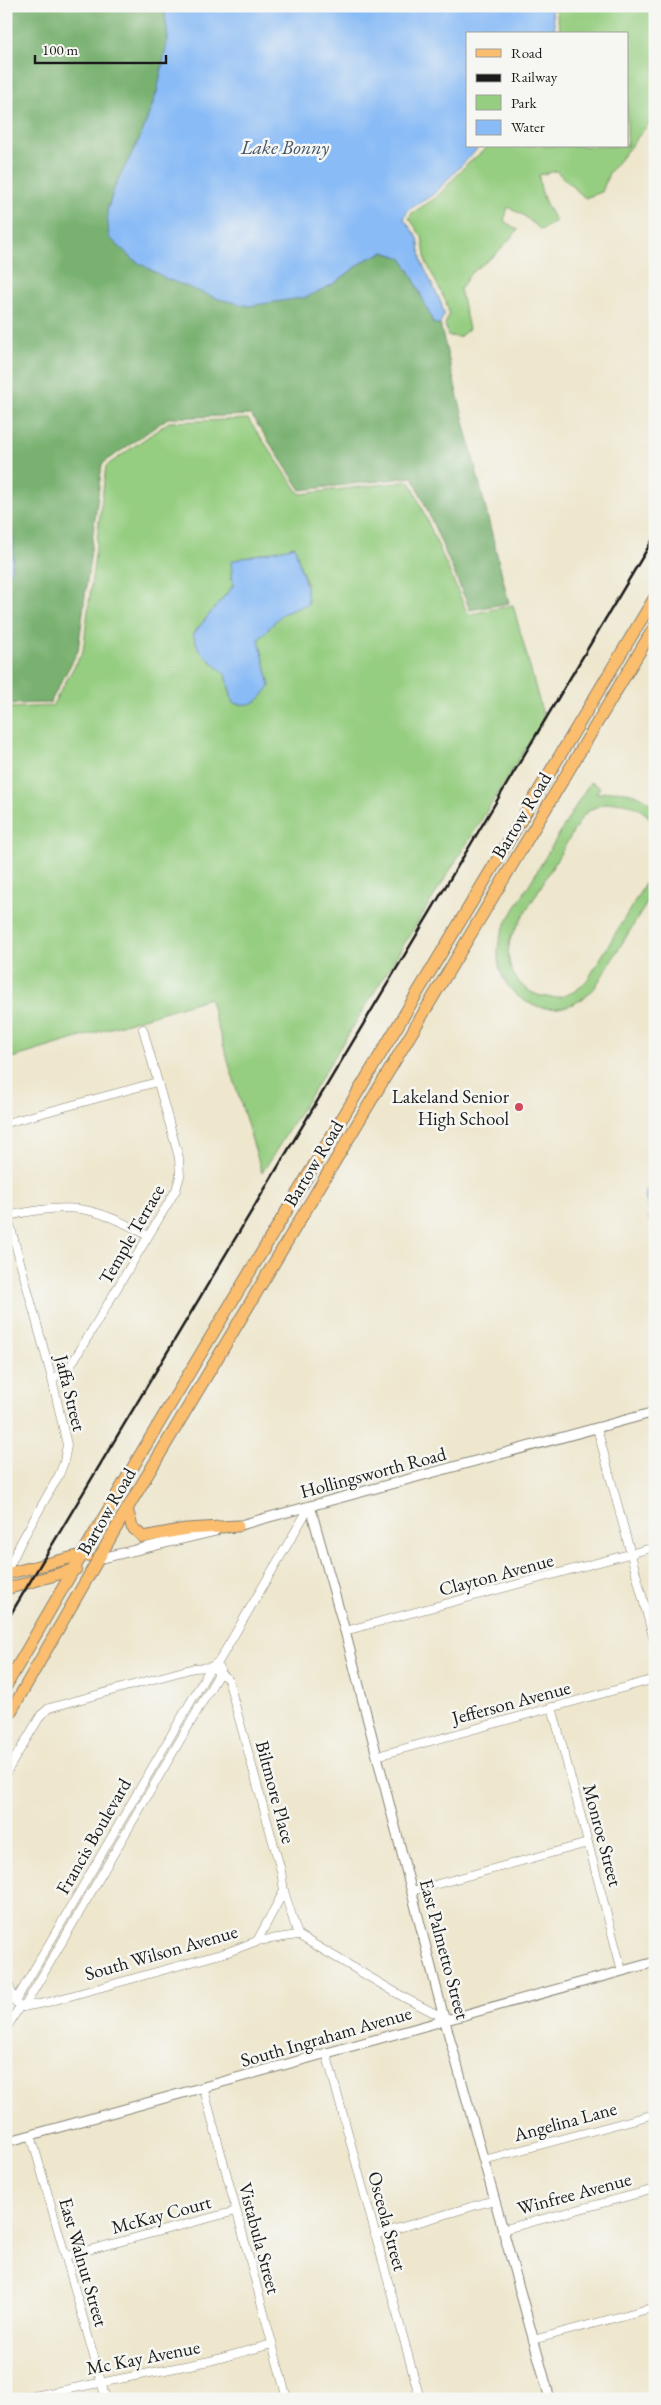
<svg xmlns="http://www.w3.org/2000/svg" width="661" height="2405" viewBox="0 0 661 2405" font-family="'EB Garamond',serif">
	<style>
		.green { fill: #96ce81; stroke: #59754e; fill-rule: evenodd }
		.forest { fill: #78b16f; stroke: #4a6646 }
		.water { fill: #89bbf6; stroke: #526c89 }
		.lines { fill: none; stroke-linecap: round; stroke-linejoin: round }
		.minor-casing { stroke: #858275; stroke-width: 9 }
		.tertiary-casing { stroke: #858275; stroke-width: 11 }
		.primary-casing { stroke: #858275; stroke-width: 13 }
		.minor { stroke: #fff; stroke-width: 8 }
		.tertiary { stroke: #fff; stroke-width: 9 }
		.primary { stroke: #fbbd6e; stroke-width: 11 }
		.rail { stroke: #1c1c1c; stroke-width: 2.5 }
		.poi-dot { fill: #d1495b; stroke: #f6f6f2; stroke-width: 2 }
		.labels { text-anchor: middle; stroke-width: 5; stroke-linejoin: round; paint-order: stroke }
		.street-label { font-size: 19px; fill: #1c1c1c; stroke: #f6f6f2 }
		.poi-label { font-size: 19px; fill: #1c1c1c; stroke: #f6f6f2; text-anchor: end }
		.water-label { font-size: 20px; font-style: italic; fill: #425468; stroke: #f6f6f2 }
	</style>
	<rect width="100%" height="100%" fill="#f6f6f2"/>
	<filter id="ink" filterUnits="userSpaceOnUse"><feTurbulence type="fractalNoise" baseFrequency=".02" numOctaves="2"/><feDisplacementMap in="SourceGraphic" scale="10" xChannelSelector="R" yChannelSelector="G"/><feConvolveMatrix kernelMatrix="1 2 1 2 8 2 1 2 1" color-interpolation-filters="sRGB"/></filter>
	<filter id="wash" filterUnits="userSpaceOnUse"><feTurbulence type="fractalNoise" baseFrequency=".0096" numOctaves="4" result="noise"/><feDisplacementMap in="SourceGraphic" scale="20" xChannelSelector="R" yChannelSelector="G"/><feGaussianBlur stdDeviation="1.12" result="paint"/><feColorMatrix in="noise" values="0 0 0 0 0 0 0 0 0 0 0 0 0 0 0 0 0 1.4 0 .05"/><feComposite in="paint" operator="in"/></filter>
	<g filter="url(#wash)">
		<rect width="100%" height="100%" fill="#eee7ce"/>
		<g class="green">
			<path d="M555 6H655V116L609 173 602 192 585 198 556 171 539 175C540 193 546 206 556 221L541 230 523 215 508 207 504 221 518 230 496 254 471 273 460 289 469 329 459 337 448 336 445 324 449 314 446 302 426 262 422 237 409 218 412 213 437 197 466 165 489 146H627V34H561Z"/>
			<path d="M248 419 300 494 410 481 467 612 471 614 513 605 544 719 262 1173 209 998 6 1060V708L52 706 83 651 106 466 169 422ZM295 546 299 564 307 584 258 639 270 686 233 703 226 675 193 634 233 586 231 572Z"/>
			<path d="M590 782 600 787 596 794C617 788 639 791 655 807V825C638 798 604 795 582 817L511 937C495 989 559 1021 590 976L655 867V890L594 989C547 1038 475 986 505 925Z"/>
		</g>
		<polygon class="forest" points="6,6 164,6 168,38 157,92 141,136 115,186 107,211 333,284 367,259 383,252 402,258 412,275 434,324 440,324 509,603 470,610 413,477 301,490 251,415 168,418 102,464 78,651 50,703 6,704 6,581 13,560 11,523 6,507"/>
		<g class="water">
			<polygon points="164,6 551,6 556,34 467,34 467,146 480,146 434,194 408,210 404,219 418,238 422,263 441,303 444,314 440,324 434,324 412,275 402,258 384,252 367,259 333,284 307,297 249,306 219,299 167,279 134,260 109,237 107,211 115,186 141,136 157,92 168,38"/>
			<path d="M6 507C13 529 18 560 6 581Z"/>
			<path d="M295 546C299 567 307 582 308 604L282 614 259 639 270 686C258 702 254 707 233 703L226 675 199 650 193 634 233 586 231 561Z"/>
			<path d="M655 1176V1222L649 1220C654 1200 635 1204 655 1176Z"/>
		</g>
	</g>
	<g filter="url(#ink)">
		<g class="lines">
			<g class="minor-casing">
				<g id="minor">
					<polyline points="6,1123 157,1082"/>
					<polyline points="6,1210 52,1379 67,1445 64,1462 59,1475 21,1542 6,1573"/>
					<path d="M8 1216C67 1202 95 1205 148 1236"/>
					<polyline points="52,1379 68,1370 176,1190 180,1176 179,1158 143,1029"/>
					<polyline points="597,1428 655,1644"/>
					<polyline points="345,1631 655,1547"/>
					<polyline points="552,1707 622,1971"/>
					<polyline points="377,1756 655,1679"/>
					<polyline points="6,1773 41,1715 49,1708 194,1668 211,1667 228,1679 281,1871 284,1891 298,1935 405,1998 446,2019"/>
					<polyline points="412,1891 588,1843"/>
					<polyline points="257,1941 298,1935"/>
					<polyline points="6,1977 15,2002"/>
					<polyline points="15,2002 211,1667 219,1661 310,1506"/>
					<polyline points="22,2007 45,2003 228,1952 257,1941 284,1891"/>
					<polyline points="24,2007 220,1672 220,1668"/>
					<polyline points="6,2029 20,2006"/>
					<polyline points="326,2052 420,2399"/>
					<polyline points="203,2086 287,2399"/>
					<polyline points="31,2135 106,2399"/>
					<polyline points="484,2160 655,2114"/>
					<polyline points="502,2230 655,2189"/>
					<polyline points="375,2235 494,2200"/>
					<polyline points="66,2256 236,2211"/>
					<polyline points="533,2340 655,2307"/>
					<polyline points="19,2399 210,2361 272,2344"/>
				</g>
			</g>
			<g class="tertiary-casing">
				<g id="tertiary">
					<polyline points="310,1506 345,1631 443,2014 550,2399"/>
					<polyline points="233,1527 655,1412"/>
					<polyline points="98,1559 215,1531"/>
					<polyline points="6,2142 655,1962"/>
				</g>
			</g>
			<g class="primary-casing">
				<g id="primary">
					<polyline points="127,1509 132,1527 143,1537 186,1529 238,1526"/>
					<polyline points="6,1574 82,1555 87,1556"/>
					<polyline points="6,1589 76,1569"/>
					<polyline points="6,1686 140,1455 655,597"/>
					<polyline points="6,1720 127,1509 655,626"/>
				</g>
			</g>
			<use href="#minor" class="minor"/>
			<use href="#tertiary" class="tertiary"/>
			<use href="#primary" class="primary"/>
			<polyline class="rail" points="6,1622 655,536"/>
		</g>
	</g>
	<circle class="poi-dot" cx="519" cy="1107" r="5"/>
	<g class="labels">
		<g class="street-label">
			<text transform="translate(521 815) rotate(-59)" y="7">Bartow Road</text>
			<text transform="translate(313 1163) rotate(-59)" y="7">Bartow Road</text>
			<text transform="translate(131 1234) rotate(-60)" y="7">Temple Terrace</text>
			<text transform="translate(71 1393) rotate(76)" y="7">Jaffa Street</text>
			<text transform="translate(373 1472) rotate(-15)" y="7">Hollingsworth Road</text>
			<text transform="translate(106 1511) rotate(-60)" y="7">Bartow Road</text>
			<text transform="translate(496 1574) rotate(-15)" y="7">Clayton Avenue</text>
			<text transform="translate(511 1702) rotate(-15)" y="7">Jefferson Avenue</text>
			<text transform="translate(276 1792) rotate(75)" y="7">Biltmore Place</text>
			<text transform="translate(603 1835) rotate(75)" y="7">Monroe Street</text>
			<text transform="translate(93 1836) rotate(-60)" y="7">Francis Boulevard</text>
			<text transform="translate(445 1949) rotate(75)" y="7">East Palmetto Street</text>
			<text transform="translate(161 1952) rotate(-16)" y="7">South Wilson Avenue</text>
			<text transform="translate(326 2036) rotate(-16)" y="7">South Ingraham Avenue</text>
			<text transform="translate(565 2121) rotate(-15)" y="7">Angelina Lane</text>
			<text transform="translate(574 2193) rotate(-15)" y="7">Winfree Avenue</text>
			<text transform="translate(161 2214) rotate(-15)" y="7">McKay Court</text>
			<text transform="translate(388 2221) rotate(75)" y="7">Osceola Street</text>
			<text transform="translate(260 2238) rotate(75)" y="7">Vistabula Street</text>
			<text transform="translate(84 2262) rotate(74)" y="7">East Walnut Street</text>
			<text transform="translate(143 2357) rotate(-11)" y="7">Mc Kay Avenue</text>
		</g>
		<g class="poi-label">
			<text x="509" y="1103">Lakeland Senior<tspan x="509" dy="22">High School</tspan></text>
		</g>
		<g class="water-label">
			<text x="285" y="154">Lake Bonny</text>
		</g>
	</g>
	<rect width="661" height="2405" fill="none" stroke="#f6f6f2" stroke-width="25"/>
	<rect x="466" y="32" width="162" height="115" fill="#f6f6f2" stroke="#9f9f9c"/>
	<rect x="476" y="49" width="25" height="8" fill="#fbbd6e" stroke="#9f9f9c"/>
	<text x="511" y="58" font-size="15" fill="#1c1c1c">Road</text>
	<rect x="476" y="74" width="25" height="8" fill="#1c1c1c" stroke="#9f9f9c"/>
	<text x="511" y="82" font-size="15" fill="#1c1c1c">Railway</text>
	<rect x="476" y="95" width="25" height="15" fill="#96ce81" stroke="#9f9f9c"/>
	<text x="511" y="108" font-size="15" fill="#1c1c1c">Park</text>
	<rect x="476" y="120" width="25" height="15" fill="#89bbf6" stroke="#9f9f9c"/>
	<text x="511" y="132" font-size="15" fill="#1c1c1c">Water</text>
	<path d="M35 55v8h131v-8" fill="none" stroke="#1c1c1c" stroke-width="2.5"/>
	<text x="42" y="55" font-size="15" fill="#1c1c1c" stroke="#f6f6f2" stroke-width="4" paint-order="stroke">100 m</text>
</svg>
